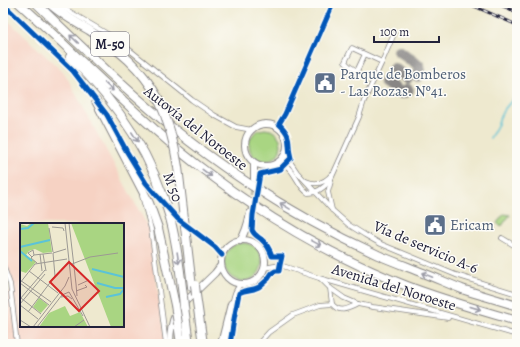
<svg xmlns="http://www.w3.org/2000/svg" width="520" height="347" viewBox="0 0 520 347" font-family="Alegreya,serif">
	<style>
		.built { fill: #f6d2c3; fill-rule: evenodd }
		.green { fill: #a9d582; stroke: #667c5e }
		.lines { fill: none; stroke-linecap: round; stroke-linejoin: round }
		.stream { stroke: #5bc3d8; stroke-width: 1.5 }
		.taxiway { stroke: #888685; stroke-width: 12 }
		.street-tunnel { stroke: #c5c1b1; stroke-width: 4; stroke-dasharray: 4 2; stroke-linecap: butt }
		.secondary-tunnel { stroke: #c5c1b1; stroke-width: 6; stroke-dasharray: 6 3; stroke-linecap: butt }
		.street-casing { stroke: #888685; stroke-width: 5.5 }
		.secondary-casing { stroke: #888685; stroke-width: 8 }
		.highway-casing { stroke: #888685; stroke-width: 10 }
		.street { stroke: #fff; stroke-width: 4 }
		.secondary { stroke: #fff; stroke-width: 6 }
		.highway { stroke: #fff; stroke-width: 8 }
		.rail-casing { stroke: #22223b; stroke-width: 3 }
		.rail { stroke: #fdfcf7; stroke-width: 1.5; stroke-dasharray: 4.5; stroke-linecap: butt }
		.highway-bridge-casing { stroke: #888685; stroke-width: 10; stroke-linecap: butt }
		.highway-bridge { stroke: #fff; stroke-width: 8 }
		.cycleway-casing { stroke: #fdfcf7; stroke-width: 8 }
		.cycleway { stroke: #0057b8; stroke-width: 5 }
		.oneway { stroke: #9c9ca7 }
		.labels { text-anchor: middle; stroke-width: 3; stroke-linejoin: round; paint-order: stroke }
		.shield { fill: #fdfcf7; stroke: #646373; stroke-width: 1 }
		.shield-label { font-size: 14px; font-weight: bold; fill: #22223b }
		.service-label { font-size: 15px; fill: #4e5e75; stroke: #fdfcf7; text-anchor: start }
		.street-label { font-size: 15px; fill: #22223b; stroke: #fdfcf7 }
		.inset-river { fill: none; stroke: #5bc3d8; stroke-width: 2 }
		.inset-road { fill: none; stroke: #9c9994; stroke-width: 1 }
		.view { fill: #d62828; fill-opacity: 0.15; stroke: #d62828; stroke-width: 2 }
		.inset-edge { fill: none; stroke: #22223b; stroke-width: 2 }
	</style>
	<rect width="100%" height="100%" fill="#fdfcf7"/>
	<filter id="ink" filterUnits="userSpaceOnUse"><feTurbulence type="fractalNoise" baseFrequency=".025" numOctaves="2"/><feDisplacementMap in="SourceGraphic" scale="8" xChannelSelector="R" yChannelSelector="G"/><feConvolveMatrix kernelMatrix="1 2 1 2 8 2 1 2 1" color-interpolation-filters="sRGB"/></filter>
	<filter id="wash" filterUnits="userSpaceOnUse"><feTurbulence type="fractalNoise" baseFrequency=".012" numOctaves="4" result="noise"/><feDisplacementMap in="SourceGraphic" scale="16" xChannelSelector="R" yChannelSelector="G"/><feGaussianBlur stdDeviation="0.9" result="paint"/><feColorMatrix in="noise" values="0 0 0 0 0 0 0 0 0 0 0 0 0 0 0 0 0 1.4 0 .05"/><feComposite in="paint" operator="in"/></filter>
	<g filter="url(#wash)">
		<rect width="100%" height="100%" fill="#eee9cf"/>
		<path class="built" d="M3 16 65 74 149 229 166 344H3V293L14 291 3 264ZM21 224H123V326H21Z"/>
		<g class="green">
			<circle cx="265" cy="145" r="16"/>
			<polygon points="504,214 510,215 501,227 497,223"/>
			<circle cx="243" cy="262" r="19"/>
		</g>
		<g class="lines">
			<polyline class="stream" points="490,138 498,124 500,117 503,111 517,94"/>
			<g class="taxiway">
				<polyline points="399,51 419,66 420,71 418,76"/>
				<polyline points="394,69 407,78"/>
				<polyline points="385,82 401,93 403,93 408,90"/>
			</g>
		</g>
	</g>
	<g filter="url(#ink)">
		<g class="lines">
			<polyline class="street-tunnel" points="169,210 178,219 194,231"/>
			<polyline class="secondary-tunnel" points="250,213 254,184"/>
			<g class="street-casing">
				<g id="street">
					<polyline points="58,3 62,7 116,39 192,100 214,115 236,127 252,130"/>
					<polyline points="3,4 73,71 97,101"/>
					<polyline points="382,62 394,34"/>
					<polyline points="124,147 146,183 157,196"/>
					<polyline points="285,152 289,160 297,172 332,210 349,225 365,235 381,244 456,275 517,294"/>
					<path d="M276 163C279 164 283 164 286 166 295 171 298 187 308 193 318 193 325 187 331 179L359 117 364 101 382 62 352 48 345 62 349 66 357 71 365 54"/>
					<path d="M306 181C317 186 325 183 332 174"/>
					<polyline points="331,181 328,192 332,210"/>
					<polyline points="142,196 151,229 154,251 166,344"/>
					<polyline points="194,231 215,247 222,255"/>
					<polyline points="502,238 517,247"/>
					<polyline points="3,265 10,284 17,344"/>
					<polyline points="264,268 280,265 319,278 517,335"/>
					<polyline points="321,279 330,288 332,304"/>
					<polyline points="330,288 344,298 358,304 373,307 448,318"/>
					<path d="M232 304C234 296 235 289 241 284"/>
					<polyline points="228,344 229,330"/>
					<path d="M258 344 269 332 293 315 320 305 332 304C340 314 349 308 358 304"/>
				</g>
			</g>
			<g class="secondary-casing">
				<g id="secondary">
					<circle cx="266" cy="145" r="21"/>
					<polyline points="254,163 254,179"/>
					<circle cx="243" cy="262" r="22"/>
					<path d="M240 241C246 232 248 223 250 213"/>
					<polyline points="183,304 215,273 221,265"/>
					<path d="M170 344C170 332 171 323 176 313"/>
				</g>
			</g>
			<g class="highway-casing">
				<g id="highway">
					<path d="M19 3C40 22 61 41 81 61 122 99 163 140 208 173 268 219 336 258 407 286 443 300 480 310 517 321"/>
					<path d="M36 3C86 51 135 99 189 141 247 186 311 224 378 255 392 261 408 267 423 273 436 278 449 284 462 289 480 295 499 300 517 306"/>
					<path d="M49 3C61 14 75 22 89 30 119 50 141 67 158 98"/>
					<path d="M70 57C116 101 153 156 170 218 177 243 180 270 183 296"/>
					<polyline points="96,101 149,203 158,228 175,305"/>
					<polyline points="178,167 192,287"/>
					<polyline points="196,295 203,344"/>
					<polyline points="184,307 189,344"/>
					<polyline points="178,324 181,344"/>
					<polyline points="170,343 170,344"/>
					<polyline points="222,344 232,304"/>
				</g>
			</g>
			<use href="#street" class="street"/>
			<use href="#secondary" class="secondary"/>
			<use href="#highway" class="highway"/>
			<g class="rail-casing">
				<g id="rail">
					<polyline points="467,3 517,25"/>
					<polyline points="496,3 517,12"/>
				</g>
			</g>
			<use href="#rail" class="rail"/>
			<g class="highway-bridge-casing">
				<g id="highway-bridge">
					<path d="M158 98C169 122 174 141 178 167"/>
					<polyline points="195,285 196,295"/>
					<polyline points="183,296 184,307"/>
					<polyline points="175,305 178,324"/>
				</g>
			</g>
			<use href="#highway-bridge" class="highway-bridge"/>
			<g class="cycleway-casing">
				<g id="cycleway">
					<polyline points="3,4 73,71 107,115 127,152 146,183 157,196 178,219 194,231 215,247 222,255"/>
					<path d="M230 344 234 319 239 293 244 291 254 289 259 287 268 279 272 273 275 271H279L280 265 282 256H272C270 250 267 244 261 239 257 236 254 235 252 230L253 215 260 174 281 169 282 167 291 158C286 142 294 138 279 124L285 114 332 6 335 3"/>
				</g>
			</g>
			<use href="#cycleway" class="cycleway"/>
		</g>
		<defs><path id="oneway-shaft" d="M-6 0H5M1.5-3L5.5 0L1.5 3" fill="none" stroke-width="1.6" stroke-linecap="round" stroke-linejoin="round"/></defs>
		<g class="oneway">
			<use href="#oneway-shaft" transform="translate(74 39) rotate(-136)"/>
			<use href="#oneway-shaft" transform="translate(109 87) rotate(43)"/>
			<use href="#oneway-shaft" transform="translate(135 137) rotate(57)"/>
			<use href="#oneway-shaft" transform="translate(207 173) rotate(37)"/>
			<use href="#oneway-shaft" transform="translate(285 206) rotate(-149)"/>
			<use href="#oneway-shaft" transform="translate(316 243) rotate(29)"/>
			<use href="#oneway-shaft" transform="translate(178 258) rotate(82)"/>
			<use href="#oneway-shaft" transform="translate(427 275) rotate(-158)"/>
			<use href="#oneway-shaft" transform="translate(475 308) rotate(16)"/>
		</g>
	</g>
	<defs>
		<g id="civic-square" transform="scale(1.15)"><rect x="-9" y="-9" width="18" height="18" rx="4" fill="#5c6f8a" stroke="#fdfcf7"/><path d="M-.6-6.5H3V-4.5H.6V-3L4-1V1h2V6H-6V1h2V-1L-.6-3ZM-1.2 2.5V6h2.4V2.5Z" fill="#fff"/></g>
	</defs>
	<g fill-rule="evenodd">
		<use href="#civic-square" x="325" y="83"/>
		<use href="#civic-square" x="435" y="225"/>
	</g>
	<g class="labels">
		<rect class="shield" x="91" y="32" width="38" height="24" rx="3"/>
		<g class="shield-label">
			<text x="110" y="49">M-50</text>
		</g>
		<g class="service-label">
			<text x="340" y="79">Parque de Bomberos<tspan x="340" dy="17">- Las Rozas. Nº41.</tspan></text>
			<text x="450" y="230">Ericam</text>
		</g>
		<g class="street-label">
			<text transform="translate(196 128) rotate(38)" y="5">Autovía del Noroeste</text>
			<text transform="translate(173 187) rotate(69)" y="5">M 50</text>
			<text transform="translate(426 247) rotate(23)" y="5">Vía de servicio A-6</text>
			<text transform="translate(394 287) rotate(17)" y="5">Avenida del Noroeste</text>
		</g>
	</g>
	<g transform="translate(20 223)">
		<rect width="104" height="104" fill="#eee9cf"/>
		<path d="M11 0H28L32 29 23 30 15 26 9 28 6 32 16 39 6 50 0 48V1L7 3ZM19 75 28 82 21 90 13 84Z" fill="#a9d582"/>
		<path d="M51 0H104V104H91ZM45 83 50 93 60 89 68 104H19L29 90Z" fill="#a9d582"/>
		<path class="inset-river" d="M0 6 8 5 14 0M0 24 30 17M0 28 12 38M72 46 104 54M77 60 95 65H104M86 74 100 71 104 66"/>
		<path class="inset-road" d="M45 0 52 66 70 104M49 0 56 61M32 4 43 5 44 8M29 5 33 29M33 30 46 26M20 31 22 48M23 31 26 48M14 32 32 30M12 34 8 30 13 27 14 32 11 35 17 40M52 41 70 34 98 30M9 48 38 70M0 57 31 79M0 60 15 41 47 36M0 60 29 82M56 61 57 73M58 62 69 57M56 68 67 64 65 62M49 69 63 93M41 74 48 73 52 76M1 75 21 91M0 76 25 47M0 81 25 51M0 82 18 96M8 89 35 53 33 30M0 97 11 104M13 104 45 63 49 54M17 104 42 72 49 69M54 104 64 97"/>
		<path class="view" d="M49 39 79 68 59 88 30 59Z"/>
		<rect width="104" height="104" class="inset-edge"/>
	</g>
	<rect width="520" height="347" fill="none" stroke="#fdfcf7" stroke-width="16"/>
	<path d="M374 36v6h65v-6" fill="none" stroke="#22223b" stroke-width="2"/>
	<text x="380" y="36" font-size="12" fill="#22223b" stroke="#fdfcf7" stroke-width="3" paint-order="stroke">100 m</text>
</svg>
